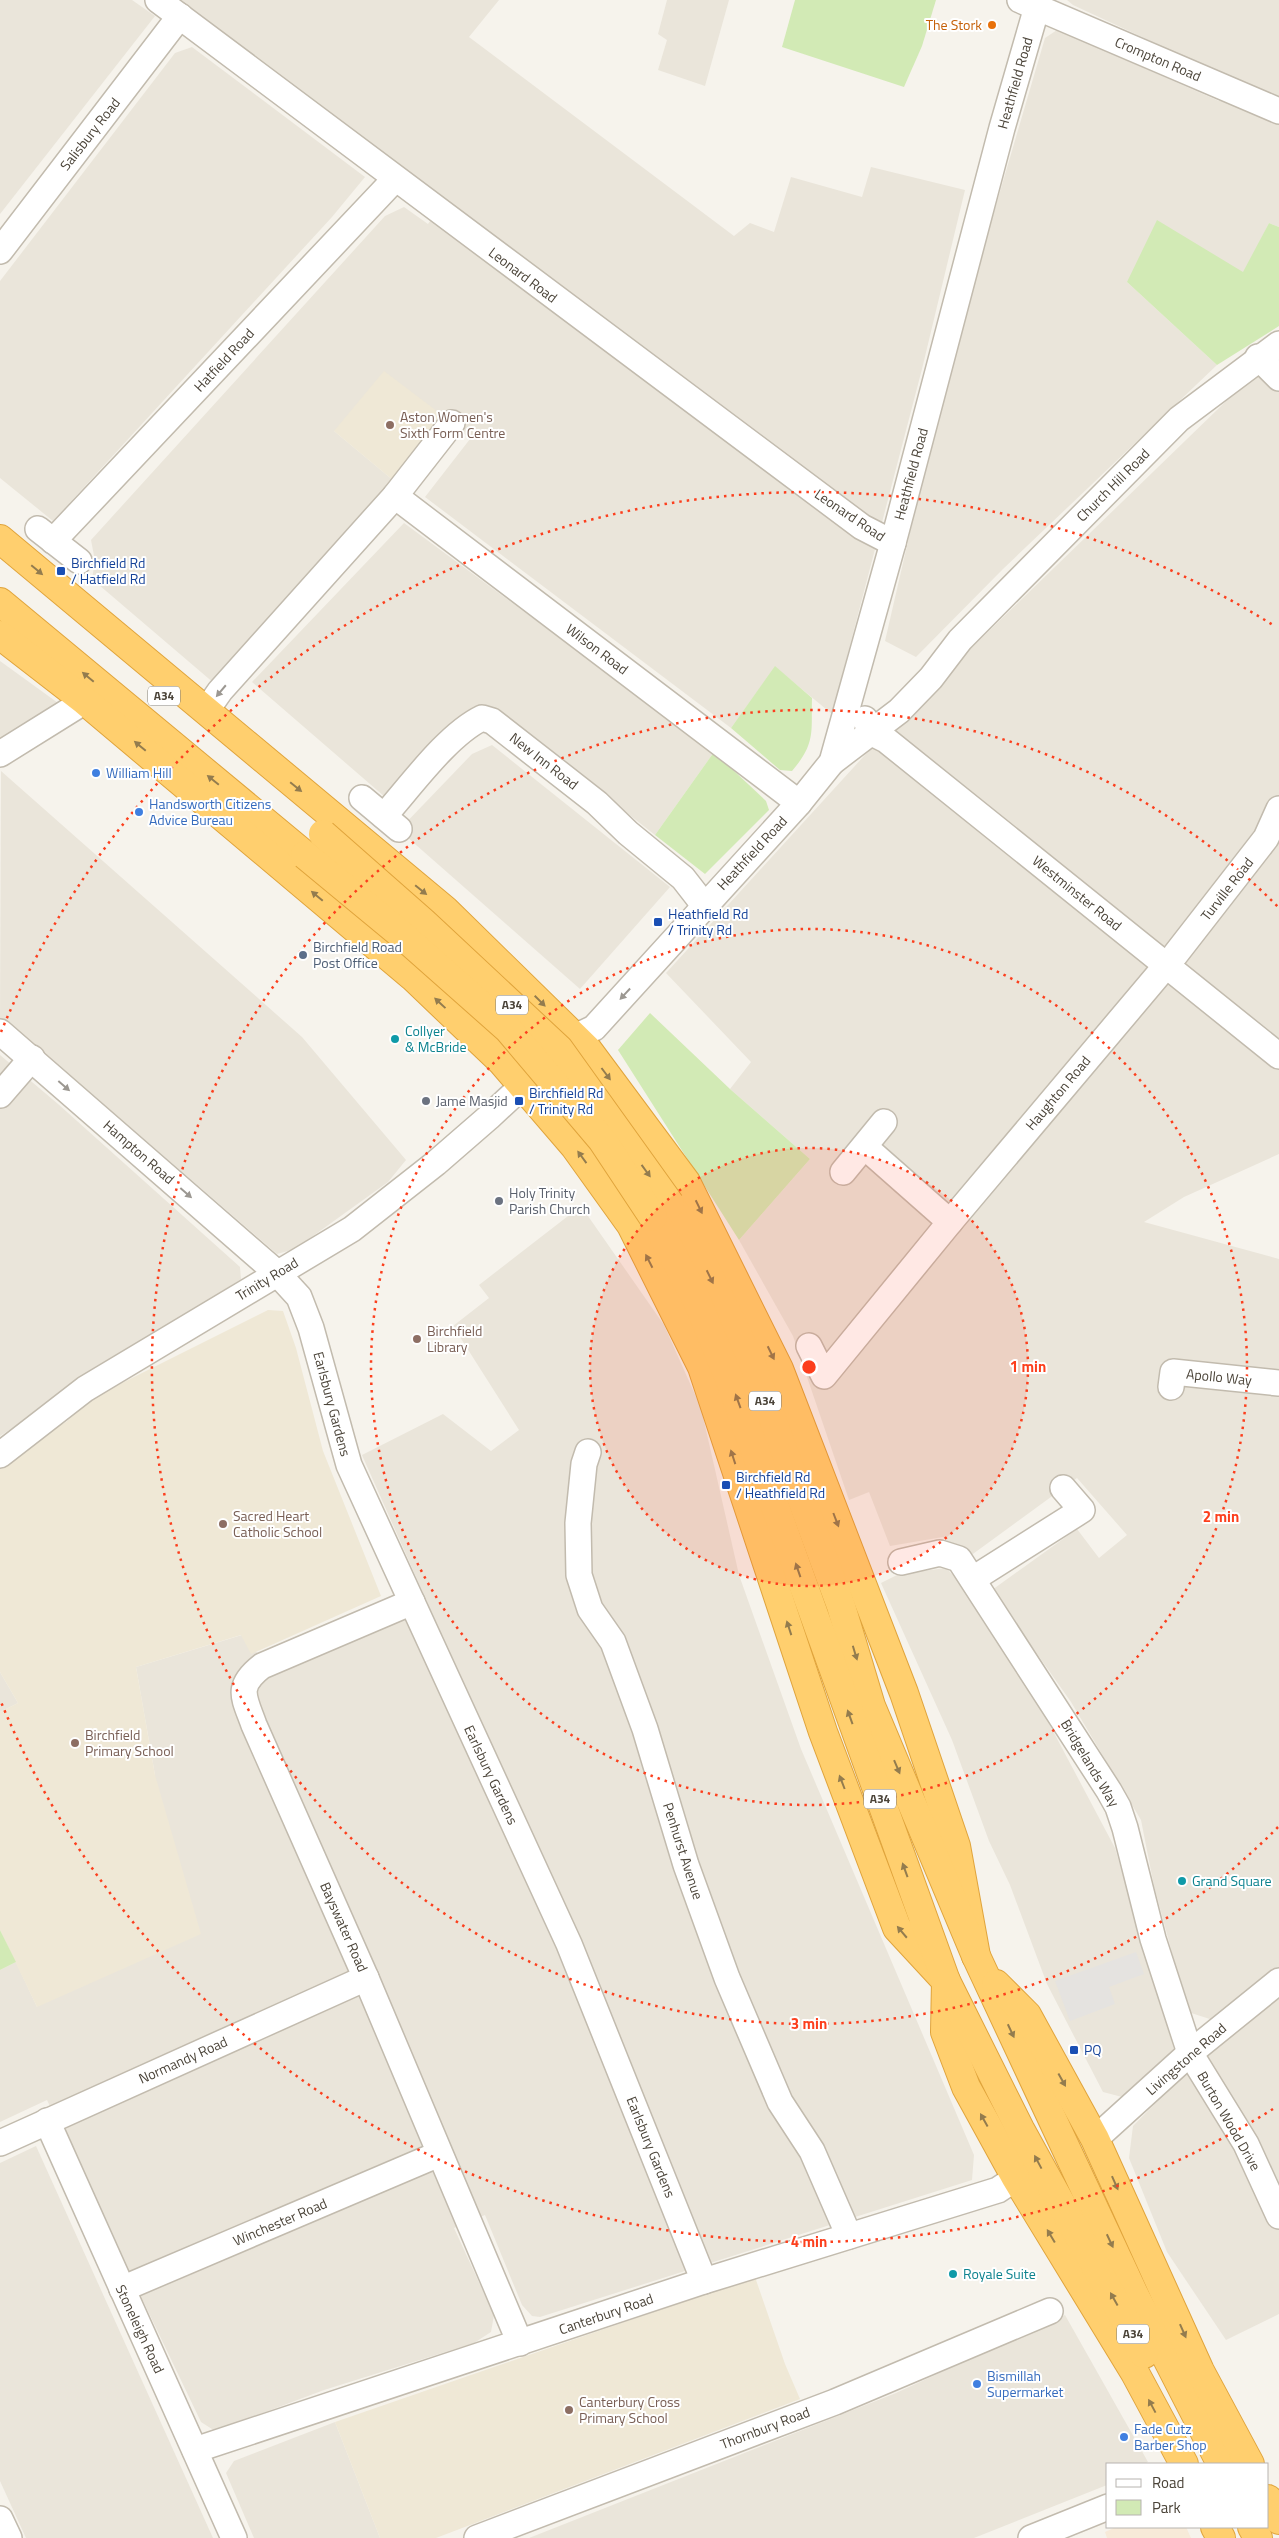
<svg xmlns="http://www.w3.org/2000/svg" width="1279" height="2538" viewBox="0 0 1279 2538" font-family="'Titillium Web',sans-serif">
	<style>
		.residential { fill: #eae5da }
		.commercial { fill: #f7ead8 }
		.education { fill: #efe8d6 }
		.green { fill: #d2eab5 }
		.parking { fill: #e5e3e0 }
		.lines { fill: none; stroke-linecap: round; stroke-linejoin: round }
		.minor-casing { stroke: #c2bbae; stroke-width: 28 }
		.highway-casing { stroke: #e0a43c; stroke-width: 30 }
		.minor { stroke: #fff; stroke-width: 25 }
		.highway { stroke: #ffcf6e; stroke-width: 28 }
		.highway-bridge-casing { stroke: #e0a43c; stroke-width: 30; stroke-linecap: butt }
		.highway-bridge { stroke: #ffcf6e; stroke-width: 28 }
		.oneway { fill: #937c4e }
		.oneway2 { fill: #9c9892 }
		.ring { fill: none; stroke: #fc3f1d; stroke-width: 2.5; stroke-dasharray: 2.5 5 }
		.food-dot { fill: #e8710a; stroke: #fff; stroke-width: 2 }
		.education-dot { fill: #8d6e63; stroke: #fff; stroke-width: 2 }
		.transit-dot { fill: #1a4fb4; stroke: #fff; stroke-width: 2 }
		.shop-dot { fill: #3f7fe0; stroke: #fff; stroke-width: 2 }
		.service-dot { fill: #5c6f8a; stroke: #fff; stroke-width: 2 }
		.culture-dot { fill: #0f9aa8; stroke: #fff; stroke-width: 2 }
		.worship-dot { fill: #6b7280; stroke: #fff; stroke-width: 2 }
		.labels { text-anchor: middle; stroke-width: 4; stroke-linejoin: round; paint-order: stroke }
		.shield { fill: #fff; stroke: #817c74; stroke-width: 1 }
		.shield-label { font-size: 12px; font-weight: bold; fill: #4b4439 }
		.food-label { font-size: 14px; fill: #c56008; stroke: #fff; text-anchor: end }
		.street-label { font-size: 14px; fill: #4b4439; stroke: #fff }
		.education-label { font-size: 14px; fill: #785e54; stroke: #fff; text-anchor: start }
		.transit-label { font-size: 14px; fill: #164399; stroke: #fff; text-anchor: start }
		.shop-label { font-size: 14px; fill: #366cbe; stroke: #fff; text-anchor: start }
		.service-label { font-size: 14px; fill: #4e5e75; stroke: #fff; text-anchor: start }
		.culture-label { font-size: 14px; fill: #0d838f; stroke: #fff; text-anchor: start }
		.worship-label { font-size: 14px; fill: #5b616d; stroke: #fff; text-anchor: start }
		.centre { fill: #fc3f1d; stroke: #fff; stroke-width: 2.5 }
		.ring-label { font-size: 15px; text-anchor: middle; font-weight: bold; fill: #fc3f1d; stroke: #fff; stroke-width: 4; stroke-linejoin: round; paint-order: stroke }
	</style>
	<rect width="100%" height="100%" fill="#f6f3ec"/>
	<g class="residential">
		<polygon points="0,0 132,0 155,16 0,214"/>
		<polygon points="172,0 499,0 469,37 734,236 750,223 774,232 791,177 862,197 871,167 965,190 922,369 832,714 775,667 731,728 425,497 470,439 446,418 334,431 394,481 215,684 92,579 95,561 91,540 385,216 404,207 428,224 444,201"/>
		<polygon points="667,0 729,0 705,86 658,70 667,40 658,34"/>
		<polygon points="1067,0 1279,0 1279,227 1269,223 1244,273 1127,282 1217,365 1003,569 916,657 885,641 915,511 987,236 1045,38 1057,30 1219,101 1239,82 1073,5"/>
		<polygon points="192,47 365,177 332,217 53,521 0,478 0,281 175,53"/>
		<polygon points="1279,360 1279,1154 1184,1197 1144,1222 1279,1259 1279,1968 1216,2021 1188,2012 1154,1886 1141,1820 1071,1702 992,1590 1077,1529 1099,1558 1127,1535 1077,1478 966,1559 943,1537 890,1546 869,1492 849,1500 793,1336 739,1240 810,1159 730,1089 751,1062 666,973 895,722 1251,377"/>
		<polygon points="404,523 714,752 655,835 499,712 480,708 465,713 385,797 252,682"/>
		<polygon points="0,661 58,703 0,742"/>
		<polygon points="492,745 670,887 580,989 399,830 472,754"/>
		<polygon points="1,771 302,1037 406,1160 388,1182 295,1249 277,1254 92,1094 0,1019"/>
		<polygon points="0,1055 58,1104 240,1267 241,1279 0,1436"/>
		<polygon points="581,1206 664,1325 701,1408 739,1575 801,1749 974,2155 972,2180 540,2317 532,2316 522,2305 485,2215 454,2228 494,2315 491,2332 474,2343 324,2390 215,2431 201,2422 47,2100 0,2122 0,1970 16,1962 37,2007 155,1775 136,1667 242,1635 273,1671 428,1604 362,1455 443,1414 491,1451 519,1430 453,1326 489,1298 479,1285"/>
		<polygon points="946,1568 968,1590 980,1617 1036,1699 1115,1848 1175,2053 1126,2098 1103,2092 1047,1984 1010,1885 989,1841 952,1740 881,1583 899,1574"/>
		<polygon points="0,1672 18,1703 0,1712"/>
		<polygon points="1279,1996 1279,2314 1226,2340 1167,2252 1129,2158 1133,2126 1185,2073"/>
		<polygon points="36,2146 213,2538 26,2538 0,2481 0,2163"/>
		<polygon points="1065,2315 1148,2462 1144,2464 1108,2464 1107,2485 974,2538 529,2538 896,2393"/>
		<polygon points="335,2422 380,2538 254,2538 226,2473 234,2461"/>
	</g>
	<polygon class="commercial" points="1116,2527 1186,2527 1191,2538 1107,2538 1105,2532"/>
	<g class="education">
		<polygon points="384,371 446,418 394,481 334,431"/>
		<polygon points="268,1310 283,1311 296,1348 323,1451 381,1596 251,1654 241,1635 136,1667 155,1775 201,1934 37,2007 0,1930 0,1712 18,1703 0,1672 0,1468 52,1429 66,1422 92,1398"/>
		<polygon points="755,2277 785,2364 800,2399 436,2538 380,2538 335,2422"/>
	</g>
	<g class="green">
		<polygon points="795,0 936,0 922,46 904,87 782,47"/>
		<polygon points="1157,220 1243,272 1269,223 1279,227 1279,326 1217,365 1127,282"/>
		<path d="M775 666 812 698C811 732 816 743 792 771L780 770 731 728Z"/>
		<polygon points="714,752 766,801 769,810 705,874 655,835"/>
		<polygon points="650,1013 730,1089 810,1159 739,1240 618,1050"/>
		<polygon points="0,1930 16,1962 0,1970"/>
	</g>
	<polygon class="parking" points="1136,1952 1144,1974 1109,1987 1115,2004 1070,2021 1055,1981"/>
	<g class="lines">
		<g class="minor-casing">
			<g id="minor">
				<polyline points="158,0 862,527 893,543"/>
				<polyline points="1020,0 1279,111"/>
				<polyline points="0,251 180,16"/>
				<polyline points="1258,357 1279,378"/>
				<polyline points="395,496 799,803"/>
				<polyline points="38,529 79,561"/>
				<polyline points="53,541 395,179"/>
				<polyline points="206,711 220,691 395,496 452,423"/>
				<polyline points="865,719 872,733 886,740 1279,1056"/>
				<polyline points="0,754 85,701"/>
				<polyline points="832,762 899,711 931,678 960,640 1179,419 1279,344"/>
				<polyline points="362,798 399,829"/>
				<path d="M384 816C410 787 447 735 482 718L492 721 597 803 628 833 683 878 704 905"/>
				<polyline points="0,1032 277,1273 299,1297 311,1328 349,1465 569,1944 704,2281"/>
				<polyline points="0,1095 32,1058"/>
				<polyline points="865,1147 950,1222"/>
				<polyline points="843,1172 884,1122"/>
				<polyline points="809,1346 824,1376 950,1222 1175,955 1266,838 1279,809"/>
				<polyline points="1171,1387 1173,1372 1279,1383"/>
				<polyline points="588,1452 584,1464 578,1523 579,1575 590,1609 613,1642 645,1729 686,1865 727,1978 780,2102 812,2151 849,2236"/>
				<polyline points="0,1455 85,1389 352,1229 436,1163 489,1117 575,1037 594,1028 799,803 832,762 893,543 1002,128 1039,0"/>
				<polyline points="901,1562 940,1553 959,1559 1109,1791 1118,1807 1125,1828 1153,1939 1190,2053 1246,2144 1279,2216"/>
				<polyline points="973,1579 1082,1510 1063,1488"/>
				<path d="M412 1602 262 1666C235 1687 244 1697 254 1725L366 1978 520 2343"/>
				<polyline points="47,2121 234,2538"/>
				<polyline points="1095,2139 1190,2053 1279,1981"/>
				<polyline points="0,2143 366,1978"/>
				<polyline points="122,2289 439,2154"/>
				<polyline points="195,2450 704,2281 998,2190 1016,2178"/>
				<polyline points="0,2519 9,2538"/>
				<polyline points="477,2538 835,2402 1050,2311"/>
				<polyline points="1031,2538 1108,2507"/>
			</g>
		</g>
		<g class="highway-casing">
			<g id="highway">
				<polyline points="0,539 445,910 588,1050 686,1182 779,1369 904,1693 956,1846 976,1956"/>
				<polyline points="0,602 305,855"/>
				<polyline points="0,635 85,701 413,977 502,1062 575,1147 631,1225 702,1367 823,1732 897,1928 946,1981 945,2032 966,2087 1016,2178 1135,2373 1184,2464"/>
				<polyline points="670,1204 684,1224 751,1362 841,1606 871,1706 976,1956 1135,2296 1221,2464"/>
				<polyline points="653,1217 697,1301 728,1376 946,1981 1020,2129 1144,2354"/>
				<polyline points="996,1984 1027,2015 1095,2139 1200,2371 1250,2464"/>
				<polyline points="1268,2499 1279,2520"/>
				<polyline points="1215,2527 1221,2538"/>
				<polyline points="1252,2527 1258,2538"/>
			</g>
		</g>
		<use href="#minor" class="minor"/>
		<use href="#highway" class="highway"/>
		<g class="highway-bridge-casing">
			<g id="highway-bridge">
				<polyline points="323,834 423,922 559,1049 670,1204"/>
				<polyline points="305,855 403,936 508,1029 602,1140 653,1217"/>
			</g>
		</g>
		<use href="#highway-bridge" class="highway-bridge"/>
	</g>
	<defs><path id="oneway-solid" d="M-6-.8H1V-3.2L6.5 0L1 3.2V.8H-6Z" transform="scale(1.25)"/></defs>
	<g class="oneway">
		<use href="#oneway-solid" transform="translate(37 570) rotate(40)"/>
		<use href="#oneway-solid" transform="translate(88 677) rotate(-140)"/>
		<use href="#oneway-solid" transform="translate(140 746) rotate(-140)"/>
		<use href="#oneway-solid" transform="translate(213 780) rotate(-141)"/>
		<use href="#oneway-solid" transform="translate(296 787) rotate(39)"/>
		<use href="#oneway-solid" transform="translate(421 890) rotate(39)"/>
		<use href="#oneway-solid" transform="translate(317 896) rotate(-140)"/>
		<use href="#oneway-solid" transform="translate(540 1001) rotate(45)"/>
		<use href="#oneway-solid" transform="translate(440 1003) rotate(-137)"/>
		<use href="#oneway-solid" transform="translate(606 1074) rotate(53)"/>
		<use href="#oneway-solid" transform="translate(582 1157) rotate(-126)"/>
		<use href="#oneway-solid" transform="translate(646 1171) rotate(54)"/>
		<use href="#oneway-solid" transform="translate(699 1207) rotate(64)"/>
		<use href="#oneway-solid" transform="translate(649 1261) rotate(-117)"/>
		<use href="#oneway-solid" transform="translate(710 1277) rotate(64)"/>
		<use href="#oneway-solid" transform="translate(771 1353) rotate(64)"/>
		<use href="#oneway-solid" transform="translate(738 1401) rotate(-110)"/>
		<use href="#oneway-solid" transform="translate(733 1457) rotate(-108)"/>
		<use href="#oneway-solid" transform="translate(836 1520) rotate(69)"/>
		<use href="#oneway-solid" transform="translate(798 1570) rotate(-109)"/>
		<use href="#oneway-solid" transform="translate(789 1628) rotate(-108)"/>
		<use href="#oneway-solid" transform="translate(855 1653) rotate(73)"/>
		<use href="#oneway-solid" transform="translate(850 1717) rotate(-110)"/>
		<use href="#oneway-solid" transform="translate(897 1767) rotate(67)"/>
		<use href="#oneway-solid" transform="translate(842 1782) rotate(-111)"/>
		<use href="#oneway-solid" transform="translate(905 1870) rotate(-110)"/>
		<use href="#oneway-solid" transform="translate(902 1932) rotate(-130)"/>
		<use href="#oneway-solid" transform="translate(1011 2031) rotate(65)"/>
		<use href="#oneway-solid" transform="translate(1062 2080) rotate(61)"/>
		<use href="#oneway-solid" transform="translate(984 2120) rotate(-119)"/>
		<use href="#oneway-solid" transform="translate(1038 2162) rotate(-118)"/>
		<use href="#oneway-solid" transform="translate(1115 2183) rotate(66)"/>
		<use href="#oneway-solid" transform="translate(1051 2236) rotate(-121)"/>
		<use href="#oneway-solid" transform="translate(1110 2241) rotate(65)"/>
		<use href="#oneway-solid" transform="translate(1114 2299) rotate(-119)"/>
		<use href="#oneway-solid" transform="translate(1183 2331) rotate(66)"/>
		<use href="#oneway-solid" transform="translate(1152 2406) rotate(-118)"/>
	</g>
	<g class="oneway2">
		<use href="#oneway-solid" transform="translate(221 691) rotate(130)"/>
		<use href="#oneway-solid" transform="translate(625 994) rotate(133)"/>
		<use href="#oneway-solid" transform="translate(64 1086) rotate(41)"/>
		<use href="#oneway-solid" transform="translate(186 1193) rotate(41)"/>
	</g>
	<circle cx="809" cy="1367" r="219" fill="#fc3f1d" fill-opacity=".12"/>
	<g class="ring">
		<circle cx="809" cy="1367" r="219"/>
		<circle cx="809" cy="1367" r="438"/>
		<path d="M1278 1827A657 657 0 1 1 1278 907"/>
		<path d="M1273 2109A875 875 0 0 1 1 1702M1 1032A875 875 0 0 1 1273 625"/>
	</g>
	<circle class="food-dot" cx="992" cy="25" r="5"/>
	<g class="education-dot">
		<circle cx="390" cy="425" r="5"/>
		<circle cx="417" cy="1339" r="5"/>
		<circle cx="223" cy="1524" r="5"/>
		<circle cx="75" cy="1743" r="5"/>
		<circle cx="569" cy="2410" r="5"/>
	</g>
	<g class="transit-dot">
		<rect x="56" y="566" width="10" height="10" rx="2.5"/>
		<rect x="653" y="917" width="10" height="10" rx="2.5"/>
		<rect x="514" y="1096" width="10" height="10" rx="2.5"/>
		<rect x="721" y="1480" width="10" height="10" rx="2.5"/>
		<rect x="1069" y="2045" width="10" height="10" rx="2.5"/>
	</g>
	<g class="shop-dot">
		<circle cx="96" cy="773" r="5"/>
		<circle cx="139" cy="812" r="5"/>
		<circle cx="977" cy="2384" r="5"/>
		<circle cx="1124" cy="2437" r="5"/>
	</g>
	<circle class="service-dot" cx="303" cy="955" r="5"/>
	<g class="culture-dot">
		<circle cx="395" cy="1039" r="5"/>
		<circle cx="1182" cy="1881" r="5"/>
		<circle cx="953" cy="2274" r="5"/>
	</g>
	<g class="worship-dot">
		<circle cx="426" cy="1101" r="5"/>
		<circle cx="499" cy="1201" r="5"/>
	</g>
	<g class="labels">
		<g class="shield">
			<rect x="148" y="686.5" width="32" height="19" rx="4"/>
			<rect x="496" y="995.5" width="32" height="19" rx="4"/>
			<rect x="749" y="1391.5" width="32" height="19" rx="4"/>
			<rect x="864" y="1789.5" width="32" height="19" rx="4"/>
			<rect x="1117" y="2324.5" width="32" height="19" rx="4"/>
		</g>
		<g class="shield-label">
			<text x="164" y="700">A34</text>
			<text x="512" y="1009">A34</text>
			<text x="765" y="1405">A34</text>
			<text x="880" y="1803">A34</text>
			<text x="1133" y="2338">A34</text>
		</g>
		<g class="food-label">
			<text x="982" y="30">The Stork</text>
		</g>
		<g class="street-label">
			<text transform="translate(1158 59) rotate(23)" y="5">Crompton Road</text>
			<text transform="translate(1015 83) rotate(-74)" y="5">Heathfield Road</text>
			<text transform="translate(90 134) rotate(-52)" y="5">Salisbury Road</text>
			<text transform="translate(523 275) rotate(37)" y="5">Leonard Road</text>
			<text transform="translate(224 360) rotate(-47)" y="5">Hatfield Road</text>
			<text transform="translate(911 474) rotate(-75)" y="5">Heathfield Road</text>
			<text transform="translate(1113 485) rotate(-45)" y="5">Church Hill Road</text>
			<text transform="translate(850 515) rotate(34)" y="5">Leonard Road</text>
			<text transform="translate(597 649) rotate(37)" y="5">Wilson Road</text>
			<text transform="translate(544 761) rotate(38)" y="5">New Inn Road</text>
			<text transform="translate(752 853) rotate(-47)" y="5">Heathfield Road</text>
			<text transform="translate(1227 889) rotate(-52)" y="5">Turville Road</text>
			<text transform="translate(1077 893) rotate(39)" y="5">Westminster Road</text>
			<text transform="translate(1058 1093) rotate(-50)" y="5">Haughton Road</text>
			<text transform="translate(139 1152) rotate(41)" y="5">Hampton Road</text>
			<text transform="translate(267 1279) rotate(-31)" y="5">Trinity Road</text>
			<text transform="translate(1219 1377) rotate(6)" y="5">Apollo Way</text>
			<text transform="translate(332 1404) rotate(75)" y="5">Earlsbury Gardens</text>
			<text transform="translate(1090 1763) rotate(59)" y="5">Bridgelands Way</text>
			<text transform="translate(491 1775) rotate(65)" y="5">Earlsbury Gardens</text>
			<text transform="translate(683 1851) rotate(72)" y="5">Penhurst Avenue</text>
			<text transform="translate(344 1927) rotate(66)" y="5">Bayswater Road</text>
			<text transform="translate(1186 2059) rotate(-41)" y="5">Livingstone Road</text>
			<text transform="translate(183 2060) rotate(-24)" y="5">Normandy Road</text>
			<text transform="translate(1229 2121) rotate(60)" y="5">Burton Wood Drive</text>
			<text transform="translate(651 2147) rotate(68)" y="5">Earlsbury Gardens</text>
			<text transform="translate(280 2222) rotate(-23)" y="5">Winchester Road</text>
			<text transform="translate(606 2314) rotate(-19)" y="5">Canterbury Road</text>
			<text transform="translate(140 2329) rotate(65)" y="5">Stoneleigh Road</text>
			<text transform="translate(765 2428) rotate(-21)" y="5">Thornbury Road</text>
		</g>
		<g class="education-label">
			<text x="400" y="422">Aston Women's<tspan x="400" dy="16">Sixth Form Centre</tspan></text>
			<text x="427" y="1336">Birchfield<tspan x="427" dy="16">Library</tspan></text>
			<text x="233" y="1521">Sacred Heart<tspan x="233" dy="16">Catholic School</tspan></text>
			<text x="85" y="1740">Birchfield<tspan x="85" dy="16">Primary School</tspan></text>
			<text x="579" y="2407">Canterbury Cross<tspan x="579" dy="16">Primary School</tspan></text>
		</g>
		<g class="transit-label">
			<text x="71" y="568">Birchfield Rd<tspan x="71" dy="16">/ Hatfield Rd</tspan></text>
			<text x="668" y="919">Heathfield Rd<tspan x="668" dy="16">/ Trinity Rd</tspan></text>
			<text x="529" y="1098">Birchfield Rd<tspan x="529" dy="16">/ Trinity Rd</tspan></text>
			<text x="736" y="1482">Birchfield Rd<tspan x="736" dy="16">/ Heathfield Rd</tspan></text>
			<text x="1084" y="2055">PQ</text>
		</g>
		<g class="shop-label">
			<text x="106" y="778">William Hill</text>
			<text x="149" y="809">Handsworth Citizens<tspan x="149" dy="16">Advice Bureau</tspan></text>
			<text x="987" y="2381">Bismillah<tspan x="987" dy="16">Supermarket</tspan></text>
			<text x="1134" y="2434">Fade Cutz<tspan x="1134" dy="16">Barber Shop</tspan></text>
		</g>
		<g class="service-label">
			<text x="313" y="952">Birchfield Road<tspan x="313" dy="16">Post Office</tspan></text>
		</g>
		<g class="culture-label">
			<text x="405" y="1036">Collyer<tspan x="405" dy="16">&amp; McBride</tspan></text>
			<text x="1192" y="1886">Grand Square</text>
			<text x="963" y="2279">Royale Suite</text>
		</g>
		<g class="worship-label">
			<text x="436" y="1106">Jame Masjid</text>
			<text x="509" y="1198">Holy Trinity<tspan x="509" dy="16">Parish Church</tspan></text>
		</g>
	</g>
	<circle cx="809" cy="1367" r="8" class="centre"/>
	<g class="ring-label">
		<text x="1028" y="1372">1 min</text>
		<text x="1221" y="1522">2 min</text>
		<text x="809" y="2029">3 min</text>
		<text x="809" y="2247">4 min</text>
	</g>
	<rect x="1106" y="2463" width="162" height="65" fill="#ffffff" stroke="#b7b4b0"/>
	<rect x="1116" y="2479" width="25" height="8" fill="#ffffff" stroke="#b7b4b0"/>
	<text x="1152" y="2488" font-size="15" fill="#4b4439">Road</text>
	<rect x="1116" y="2500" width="25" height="15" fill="#d2eab5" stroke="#b7b4b0"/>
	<text x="1152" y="2513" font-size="15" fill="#4b4439">Park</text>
</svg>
